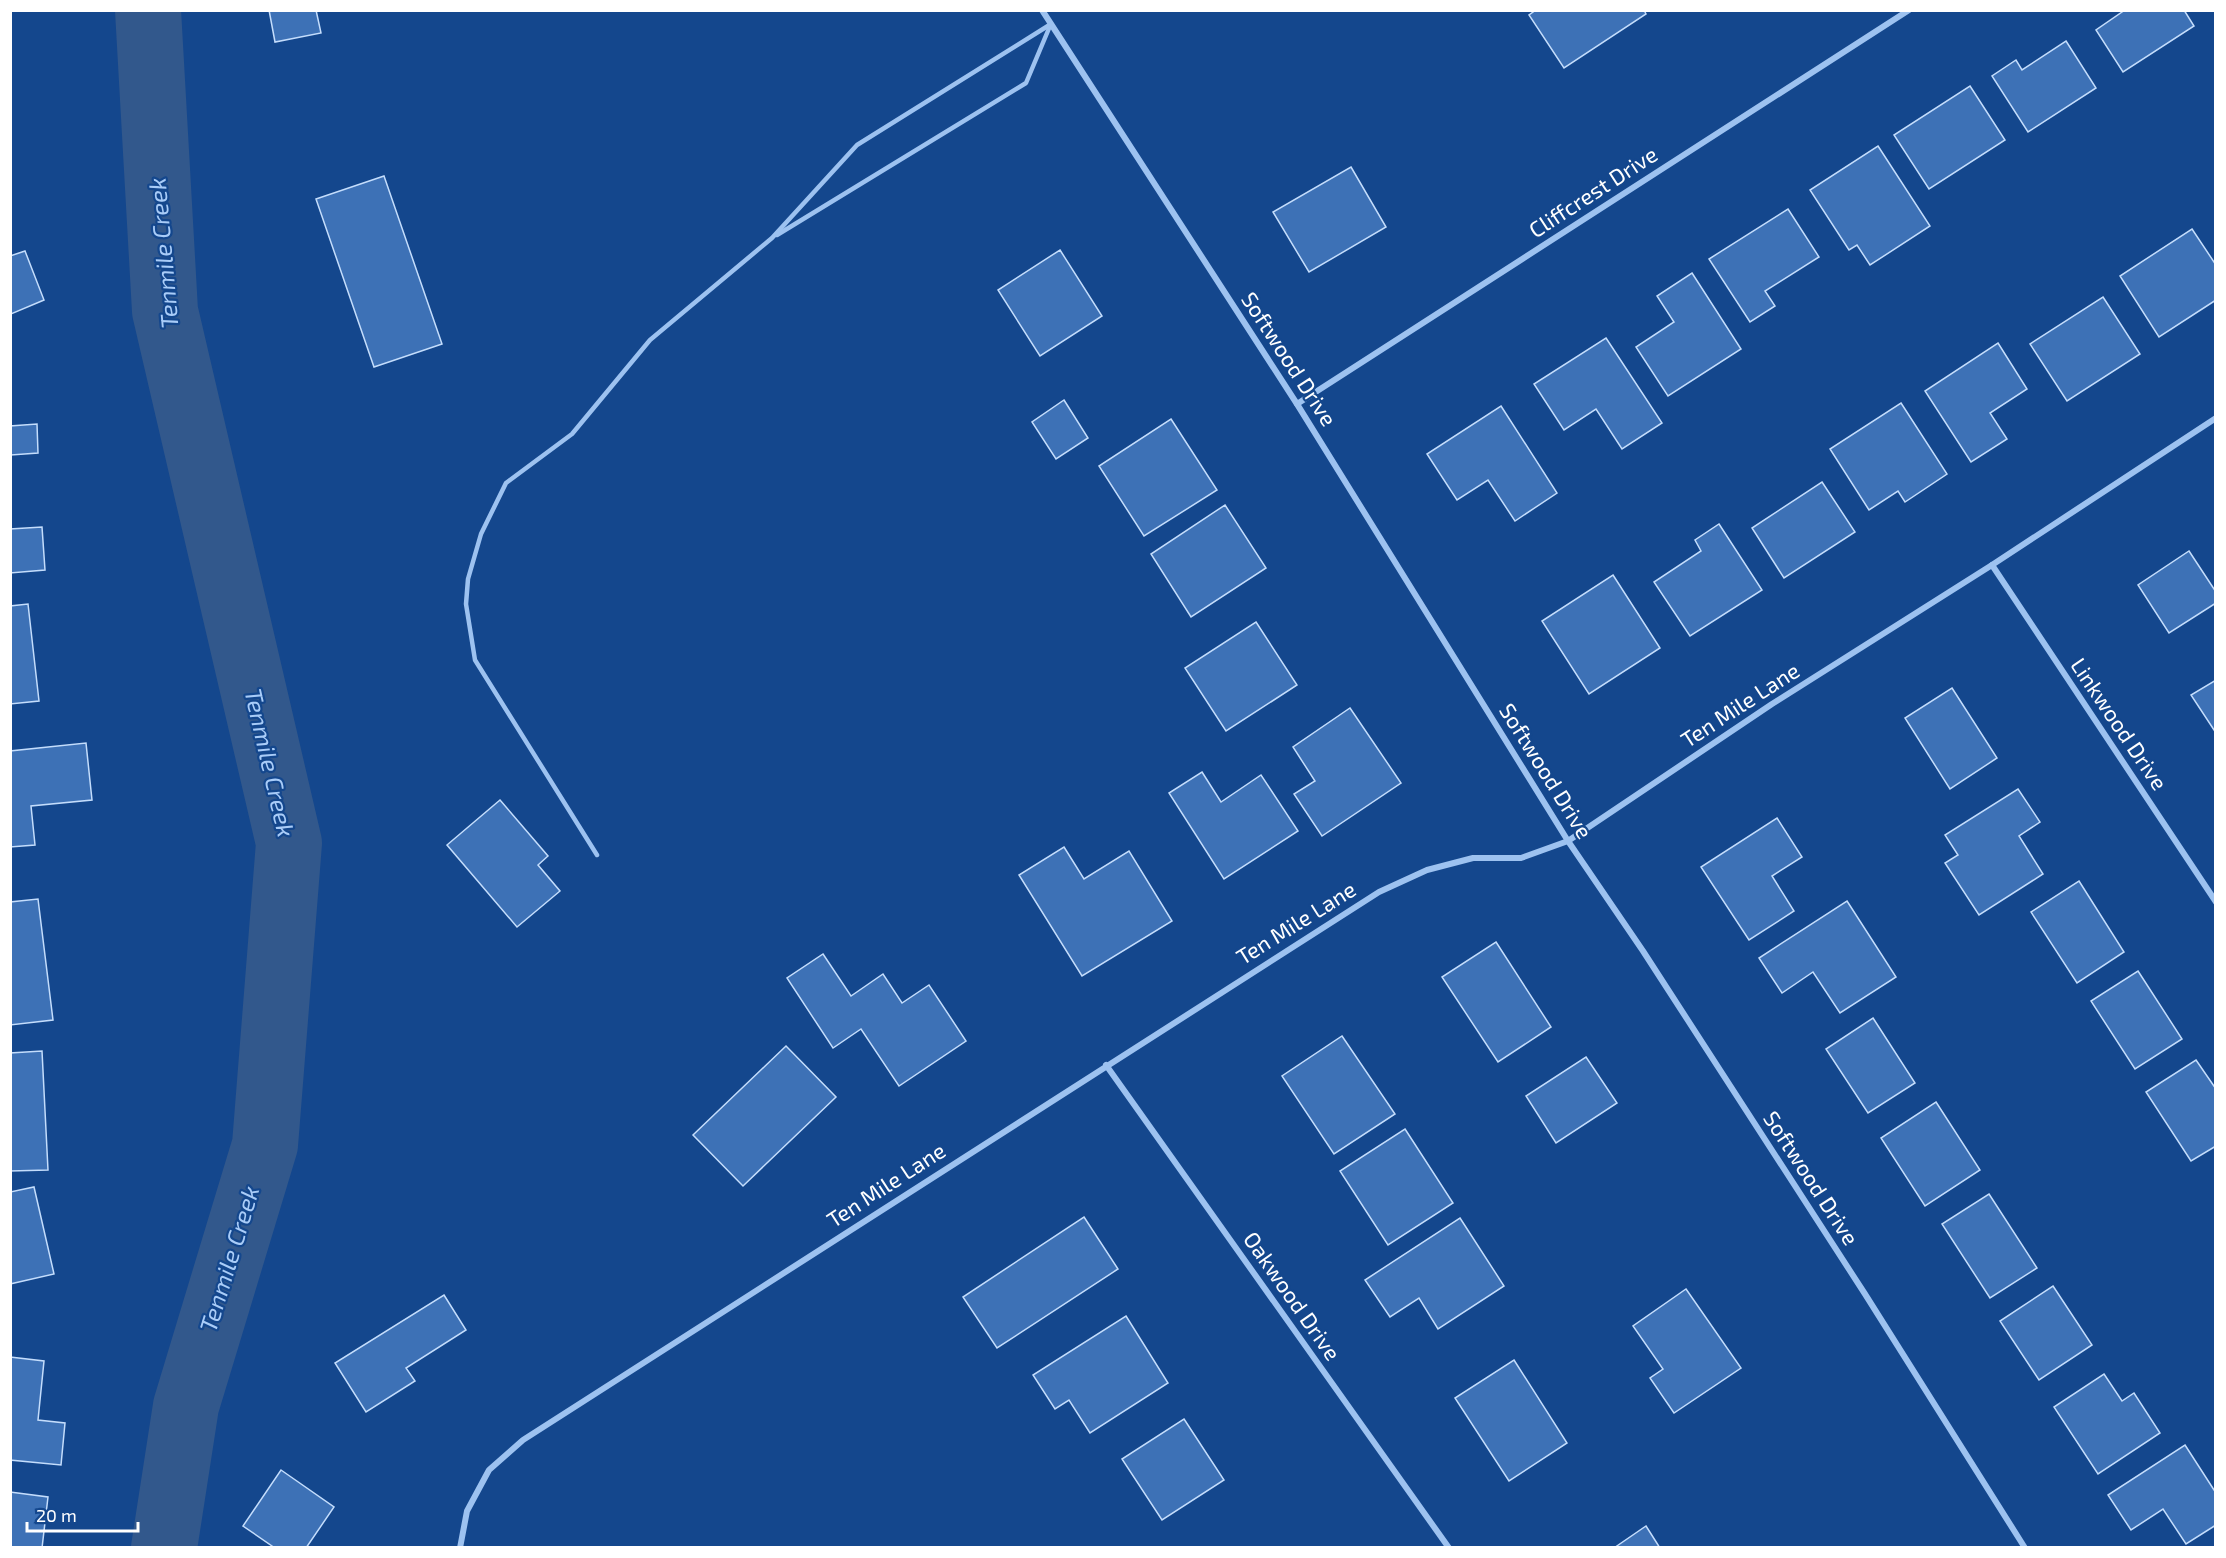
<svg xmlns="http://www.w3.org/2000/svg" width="2226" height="1558" viewBox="0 0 2226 1558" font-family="'Exo 2',sans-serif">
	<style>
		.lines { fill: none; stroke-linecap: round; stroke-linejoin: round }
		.river { stroke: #32588c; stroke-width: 66 }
		.building { fill: #3d71b6; stroke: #c4ddfc; stroke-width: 1.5 }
		.service { stroke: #9dc2f0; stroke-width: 4.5 }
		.minor { stroke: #9dc2f0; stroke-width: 6 }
		.labels { text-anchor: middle; stroke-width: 4.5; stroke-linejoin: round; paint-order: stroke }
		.street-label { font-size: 22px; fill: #fff; stroke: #14478d }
		.water-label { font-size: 24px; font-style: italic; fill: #a9ccf8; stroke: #14478d }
	</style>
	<rect width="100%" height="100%" fill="#14478d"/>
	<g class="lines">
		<polyline class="river" points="148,10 165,311 289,843 265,1145 186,1406 164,1548"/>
	</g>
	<g class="building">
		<polygon points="269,10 316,10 321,33 275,42"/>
		<polygon points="1536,10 1644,10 1646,14 1564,68 1529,15"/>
		<polygon points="2125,10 2184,10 2194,26 2123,72 2096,30"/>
		<polygon points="2066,41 2096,88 2028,132 1992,76 2016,60 2022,70"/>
		<polygon points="1970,86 2005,140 1929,189 1894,135"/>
		<polygon points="1878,146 1930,226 1870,265 1857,245 1849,250 1810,190"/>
		<polygon points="1351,167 1386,227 1309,272 1273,212"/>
		<polygon points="384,176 442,344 374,367 316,199"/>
		<polygon points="1788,209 1819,257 1765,291 1775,306 1750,322 1709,259"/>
		<polygon points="2192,229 2216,265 2216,300 2159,337 2120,276"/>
		<polygon points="1060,250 1102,316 1040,356 998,290"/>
		<polygon points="25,251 44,300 11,314 10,256"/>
		<polygon points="1692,273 1741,349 1668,396 1636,347 1674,322 1657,296"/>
		<polygon points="2103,297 2140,354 2067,401 2030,344"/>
		<polygon points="1606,338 1662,423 1622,449 1596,409 1564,430 1534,384"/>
		<polygon points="1998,343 2027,389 1990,413 2007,439 1971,462 1925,391"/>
		<polygon points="1064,400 1088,438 1056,459 1032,422"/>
		<polygon points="1901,403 1947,474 1905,502 1898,491 1869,510 1830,449"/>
		<polygon points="1501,406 1557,493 1515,521 1488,480 1457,500 1427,454"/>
		<polygon points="1171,419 1217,490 1144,536 1099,466"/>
		<polygon points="37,424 38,453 11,455 10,426"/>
		<polygon points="1822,482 1855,532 1784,578 1752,528"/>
		<polygon points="1225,505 1266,568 1191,617 1151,554"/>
		<polygon points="1719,524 1762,590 1690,636 1654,582 1701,551 1695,540"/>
		<polygon points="42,527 45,570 10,573 10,529"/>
		<polygon points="2189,551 2216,592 2216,603 2169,633 2138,585"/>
		<polygon points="1613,575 1660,648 1589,694 1542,621"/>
		<polygon points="28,604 39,701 10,704 10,606"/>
		<polygon points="1256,622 1297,685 1226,731 1185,668"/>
		<polygon points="2216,680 2216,733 2191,695"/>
		<polygon points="1952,688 1997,758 1950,789 1905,718"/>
		<polygon points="1350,708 1401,783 1322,836 1294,794 1315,781 1293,747"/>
		<polygon points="86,743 92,800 31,806 35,845 10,847 10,751"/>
		<polygon points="1202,772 1221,802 1261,775 1298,831 1224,879 1169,793"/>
		<polygon points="2018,789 2040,822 2019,836 2043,874 1979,915 1945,863 1958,855 1945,835"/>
		<polygon points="500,800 548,856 538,865 560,891 517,927 447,845"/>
		<polygon points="1777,818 1802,857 1772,876 1794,911 1749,940 1701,867"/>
		<polygon points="1064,847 1084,879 1129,851 1172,921 1082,976 1019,875"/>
		<polygon points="2079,881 2124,952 2077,983 2031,912"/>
		<polygon points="38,899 53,1020 10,1025 10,902"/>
		<polygon points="1847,901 1896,977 1840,1013 1813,972 1782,993 1759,958"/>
		<polygon points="1496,942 1551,1027 1498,1062 1442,977"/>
		<polygon points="823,954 851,996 883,974 902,1003 929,985 966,1041 899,1086 861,1029 833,1048 787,978"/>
		<polygon points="2138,971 2182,1039 2135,1069 2091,1001"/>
		<polygon points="1873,1018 1915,1083 1868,1113 1826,1049"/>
		<polygon points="1342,1036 1395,1114 1334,1154 1282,1076"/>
		<polygon points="786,1046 836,1097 743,1186 693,1135"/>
		<polygon points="42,1051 48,1170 10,1171 10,1053"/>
		<polygon points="1586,1057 1617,1103 1556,1143 1526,1096"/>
		<polygon points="2196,1060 2216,1089 2216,1146 2191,1161 2146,1092"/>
		<polygon points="1936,1102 1980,1170 1925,1206 1881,1138"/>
		<polygon points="1405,1129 1453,1203 1388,1245 1340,1171"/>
		<polygon points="34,1187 54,1274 10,1284 10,1192"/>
		<polygon points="1989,1194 2037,1268 1990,1298 1942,1224"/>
		<polygon points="1084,1217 1118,1269 997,1348 963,1297"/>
		<polygon points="1460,1218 1504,1286 1438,1329 1419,1298 1390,1317 1365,1280"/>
		<polygon points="2053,1286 2092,1345 2039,1380 2000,1321"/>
		<polygon points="1686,1289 1741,1368 1674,1413 1650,1378 1663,1369 1633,1326"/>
		<polygon points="444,1295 466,1330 406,1368 415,1381 366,1412 335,1363"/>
		<polygon points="1126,1316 1168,1383 1090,1433 1069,1400 1055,1409 1033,1375"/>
		<polygon points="10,1357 44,1361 38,1420 65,1423 61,1465 10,1460"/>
		<polygon points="1514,1360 1567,1443 1509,1481 1455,1398"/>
		<polygon points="2104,1374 2122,1401 2134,1393 2160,1433 2098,1474 2054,1407"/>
		<polygon points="1184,1419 1224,1480 1162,1520 1122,1459"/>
		<polygon points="2185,1445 2216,1493 2216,1525 2186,1544 2163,1509 2131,1530 2108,1495"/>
		<polygon points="281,1470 334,1507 306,1548 275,1548 243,1526"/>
		<polygon points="10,1492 48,1497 42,1548 10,1548"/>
		<polygon points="1646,1526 1660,1548 1614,1548"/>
	</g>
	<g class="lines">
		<g class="service">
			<polyline points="777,235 1026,83 1050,26"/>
			<polyline points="597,855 475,660 466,604 468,579 481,534 506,483 572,434 650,340 772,238 857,145 1051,24"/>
		</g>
		<g class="minor">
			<polyline points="1042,10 1297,404 1568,841 1643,951 1865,1294 2025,1548"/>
			<polyline points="1297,404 1909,10"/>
			<polyline points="1992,565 2216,902"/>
			<polyline points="1106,1065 1449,1548"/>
			<polyline points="460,1548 467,1511 489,1470 523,1440 1379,892 1427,870 1473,858 1521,858 1568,841 1772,704 1992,565 2216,418"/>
		</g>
	</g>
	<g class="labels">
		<g class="street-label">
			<text transform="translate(1593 192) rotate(-33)" y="8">Cliffcrest Drive</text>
			<text transform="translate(1289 359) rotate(57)" y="8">Softwood Drive</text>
			<text transform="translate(1740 705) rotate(-33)" y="8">Ten Mile Lane</text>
			<text transform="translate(2119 724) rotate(56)" y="8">Linkwood Drive</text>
			<text transform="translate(1546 771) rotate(58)" y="8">Softwood Drive</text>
			<text transform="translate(1296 923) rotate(-32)" y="8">Ten Mile Lane</text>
			<text transform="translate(1811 1178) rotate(57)" y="8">Softwood Drive</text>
			<text transform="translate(886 1185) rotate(-33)" y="8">Ten Mile Lane</text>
			<text transform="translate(1292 1296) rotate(55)" y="8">Oakwood Drive</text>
		</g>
		<g class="water-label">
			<text transform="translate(164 253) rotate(-95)" y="8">Tenmile Creek</text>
			<text transform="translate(269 763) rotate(77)" y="8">Tenmile Creek</text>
			<text transform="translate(230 1259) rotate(-73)" y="8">Tenmile Creek</text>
		</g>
	</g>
	<rect width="2226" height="1558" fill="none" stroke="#ffffff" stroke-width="24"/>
	<path d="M27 1522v9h111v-9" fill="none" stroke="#ffffff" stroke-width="3"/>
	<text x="36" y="1522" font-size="18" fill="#ffffff" stroke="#14478d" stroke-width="4.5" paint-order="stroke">20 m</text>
</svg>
